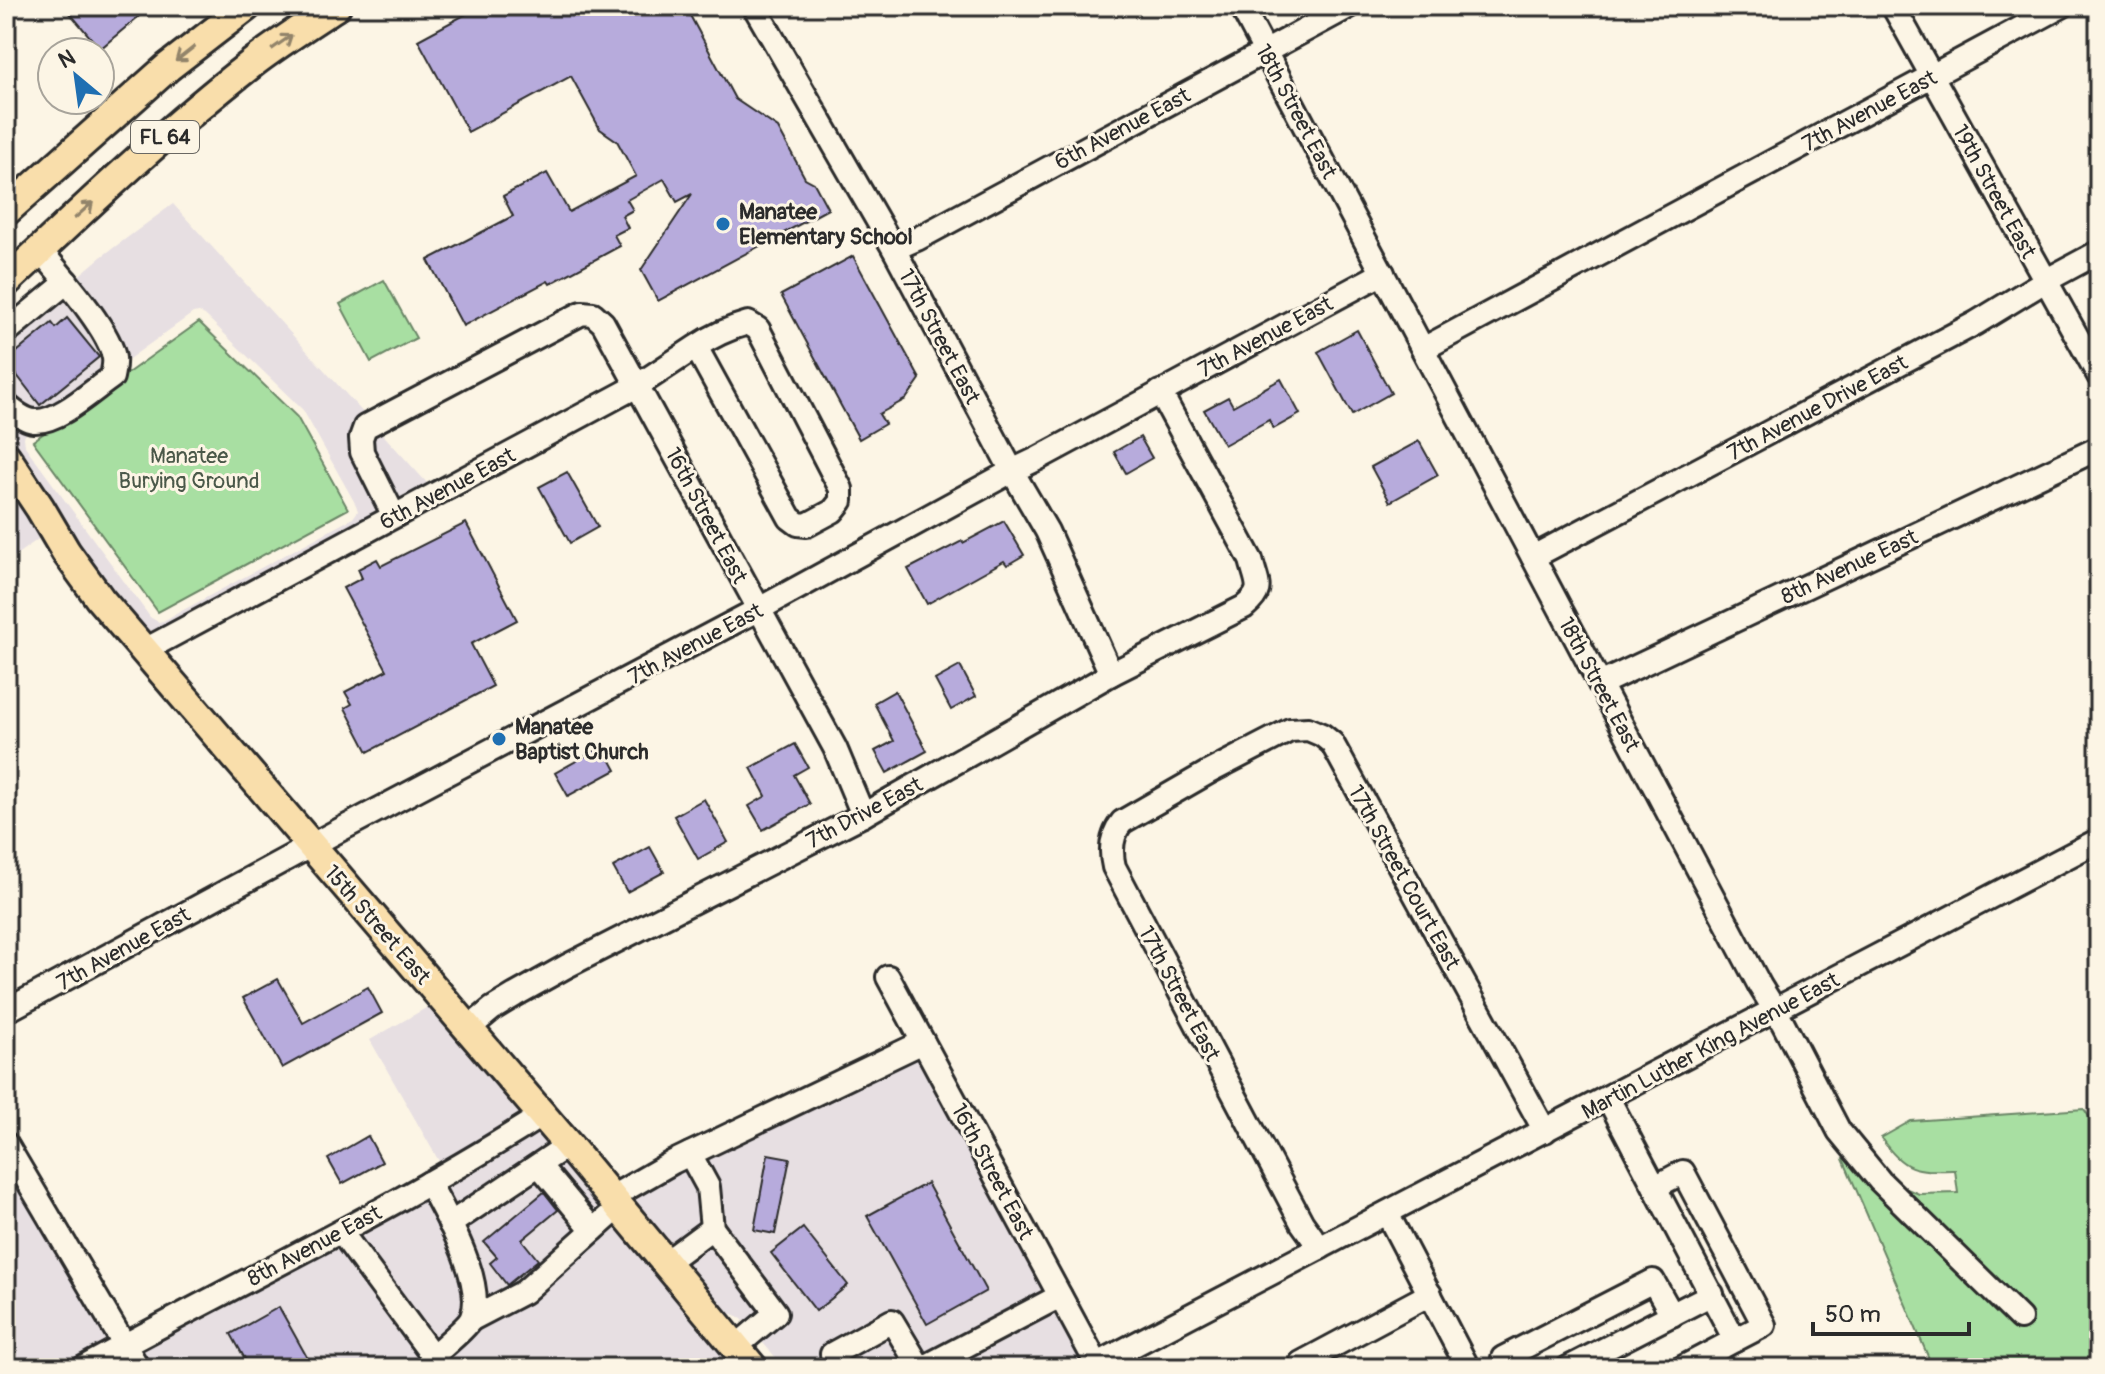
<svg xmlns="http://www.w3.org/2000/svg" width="2105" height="1374" viewBox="0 0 2105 1374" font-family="Pangolin,sans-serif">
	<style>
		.built { fill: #e7dfe2; fill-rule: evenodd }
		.green { fill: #a8dfa2; stroke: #6a8566; stroke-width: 2 }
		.building { fill: #b7abdc; stroke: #2b2b2b; stroke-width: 2 }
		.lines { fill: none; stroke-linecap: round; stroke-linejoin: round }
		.minor-casing { stroke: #2b2b2b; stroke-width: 28 }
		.major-casing { stroke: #2b2b2b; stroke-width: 34 }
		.minor { stroke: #fcf5e5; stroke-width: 22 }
		.major { stroke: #f9deab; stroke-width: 28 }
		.oneway { stroke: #92846b }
		.poi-dot { fill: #1f6fb2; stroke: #fcf5e5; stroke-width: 3 }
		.labels { text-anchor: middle; stroke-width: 6; stroke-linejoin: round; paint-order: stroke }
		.shield { fill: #fcf5e5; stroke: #6a6863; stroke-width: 2 }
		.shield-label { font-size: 20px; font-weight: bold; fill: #2b2b2b }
		.street-label { font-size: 22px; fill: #2b2b2b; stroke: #fcf5e5 }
		.poi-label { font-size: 22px; font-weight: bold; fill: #2b2b2b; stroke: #fcf5e5; text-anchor: start }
		.park-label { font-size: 22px; fill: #4a5849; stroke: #fcf5e5 }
	</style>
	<rect width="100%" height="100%" fill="#fcf5e5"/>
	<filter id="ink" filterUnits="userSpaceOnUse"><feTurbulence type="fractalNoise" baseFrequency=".0125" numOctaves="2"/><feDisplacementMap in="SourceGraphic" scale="16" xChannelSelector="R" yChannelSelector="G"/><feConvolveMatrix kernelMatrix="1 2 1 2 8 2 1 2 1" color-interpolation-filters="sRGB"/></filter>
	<g filter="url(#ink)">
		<g class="built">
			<path d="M173 204 428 484 147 635 109 591 28 469 6 439V337L101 257ZM199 312 205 315 303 410 356 505 358 511 353 518 163 621 158 622 150 617 25 446 24 437 27 432 193 313Z"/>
			<polygon points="6,475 44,535 6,562"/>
			<polygon points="433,1004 525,1112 484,1139 440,1163 370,1040"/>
			<polygon points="919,1057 1082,1359 1064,1368 785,1368 742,1319 733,1314 722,1314 629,1200 678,1173"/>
			<polygon points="541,1130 707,1330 708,1337 713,1338 739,1368 455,1368 358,1237 496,1160"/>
			<polygon points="6,1165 110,1339 58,1368 6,1368"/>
			<polygon points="339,1247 428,1368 151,1368 141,1350"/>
			<polygon points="1162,1356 1170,1368 1116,1368 1119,1367"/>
		</g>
		<g class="green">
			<polygon points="384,280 416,338 371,362 340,304"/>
			<polygon points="199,322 297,417 348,509 158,612 33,441"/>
			<path d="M2084 1109 2099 1132V1368H1933L1843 1159 1862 1148 1895 1184 1919 1194 1958 1193 1955 1170C1916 1171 1904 1172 1881 1138L1911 1121Z"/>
		</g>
		<g class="building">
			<polygon points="64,6 151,6 100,49"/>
			<polygon points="481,6 685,6 735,99 778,128 805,178 814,183 828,209 658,301 641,270 692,194 677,202 664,179 627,200 633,210 622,216 628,228 614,235 620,246 550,284 548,281 463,326 428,260 513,216 503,196 547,173 569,212 636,176 617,141 600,129 571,76 468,132 418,40"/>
			<polygon points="853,256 920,379 906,399 879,414 885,424 859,439 781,295"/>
			<polygon points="67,318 99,357 40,405 6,361 52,323 56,328"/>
			<polygon points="1357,330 1391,393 1352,415 1318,352"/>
			<polygon points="1281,379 1300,414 1273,429 1269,420 1224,445 1204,410 1228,397 1233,406"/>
			<polygon points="1140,437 1152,458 1126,473 1114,452"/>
			<polygon points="1419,441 1438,475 1390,502 1371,467"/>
			<polygon points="567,472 598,527 570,543 539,487"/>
			<polygon points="1004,521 1024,555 1007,565 1004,561 927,604 908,569 962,541 963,543"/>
			<polygon points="466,523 517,620 471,644 493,686 368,752 345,708 352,704 345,692 387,670 343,588 362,578 358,569 377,559 381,566"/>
			<polygon points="960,666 976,696 951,710 935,680"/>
			<polygon points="895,691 927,751 887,773 875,751 894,741 874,703"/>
			<polygon points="795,744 808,767 794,775 810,804 763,830 749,806 766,796 751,768"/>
			<polygon points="603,746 616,770 568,796 555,773"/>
			<polygon points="704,799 728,842 698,859 674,816"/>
			<polygon points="650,847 664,872 627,892 613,867"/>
			<polygon points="278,979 303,1023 368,987 382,1013 282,1068 243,998"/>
			<polygon points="368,1136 382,1162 342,1184 328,1159"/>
			<polygon points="768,1154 790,1158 775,1234 754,1230"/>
			<polygon points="927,1183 986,1291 927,1324 867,1216"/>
			<polygon points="544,1192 558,1210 522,1240 538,1260 507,1285 490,1263 497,1257 484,1242"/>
			<polygon points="803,1228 848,1285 816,1311 771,1253"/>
			<polygon points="279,1307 313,1368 250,1368 231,1334"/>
		</g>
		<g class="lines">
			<g class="minor-casing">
				<g id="minor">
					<polyline points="754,6 894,249 1012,471 1047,531 1111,674"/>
					<polyline points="1241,6 1760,986 1783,1023 1839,1131 1880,1181 2020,1318"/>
					<polyline points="1893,6 2099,376"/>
					<polyline points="894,249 917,239 1350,6"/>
					<polyline points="6,332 67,282"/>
					<polyline points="1423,349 2062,6"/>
					<path d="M6 405C13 411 24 420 34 421 58 423 93 390 112 377 113 371 115 364 114 358 110 330 59 273 40 250"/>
					<polyline points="394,516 362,452 361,438 365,427 582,313 593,314 603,323 835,748 863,815"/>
					<polyline points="1533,557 1976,323 2045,281 2099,252"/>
					<path d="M145 650 637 386 696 347C712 336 730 328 748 323L758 329 841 489V501L833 511 807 525 798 524 790 518 696 347"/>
					<polyline points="1600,684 2099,448"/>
					<polyline points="888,977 1099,1368"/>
					<polyline points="6,1011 336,832 759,609 1012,471 1037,459 1383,273"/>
					<path d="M468 1029 492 1009 515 995 567 966 863 815 1111 674 1244 607C1265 590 1257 584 1251 560L1160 392"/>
					<polyline points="1608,1098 1735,1340 1682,1368"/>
					<polyline points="6,1144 138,1368"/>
					<polyline points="690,1154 708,1187 712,1228 776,1313 745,1339"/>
					<polyline points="539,1165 593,1230"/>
					<path d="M429 1183C445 1213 486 1283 472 1317 469 1326 441 1348 433 1356"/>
					<polyline points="1655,1187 1683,1172 1764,1325 1735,1340"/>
					<polyline points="612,1197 673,1162 923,1042"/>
					<polyline points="1387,1213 1468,1368"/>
					<polyline points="450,1224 568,1145"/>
					<polyline points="341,1232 440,1366"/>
					<path d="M1320 1248 1302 1223 1114 867C1110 850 1111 835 1122 822L1209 772 1290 730 1308 729 1322 735 1332 743 1545 1131"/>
					<polyline points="665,1263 712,1228"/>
					<polyline points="472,1319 524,1292 620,1206"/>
					<polyline points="1301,1363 1430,1294"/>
					<path d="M83 1368C236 1283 395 1210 542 1115"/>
					<polyline points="839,1368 832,1354 892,1321 920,1368"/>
					<polyline points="923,1368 1060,1296"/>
					<polyline points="1090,1368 2099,840"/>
					<polyline points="1508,1368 1503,1358 1653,1281 1672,1315"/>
					<polyline points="1568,1368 1712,1294"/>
				</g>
			</g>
			<g class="major-casing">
				<g id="major">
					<polyline points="6,211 168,67 247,6"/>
					<path d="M6 282C85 208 164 132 250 65 277 44 307 25 336 6"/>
					<polyline points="6,457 40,508 66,552 100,599 568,1145 753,1368"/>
				</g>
			</g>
			<use href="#minor" class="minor"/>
			<use href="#major" class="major"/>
		</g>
		<defs><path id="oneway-shaft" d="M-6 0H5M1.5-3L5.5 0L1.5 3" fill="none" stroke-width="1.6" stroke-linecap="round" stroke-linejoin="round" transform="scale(2)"/></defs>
		<g class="oneway">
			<use href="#oneway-shaft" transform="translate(282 42) rotate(-35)"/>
			<use href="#oneway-shaft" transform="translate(185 54) rotate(142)"/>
			<use href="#oneway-shaft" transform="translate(84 210) rotate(-42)"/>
		</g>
	</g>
	<g class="poi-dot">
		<circle cx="723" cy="224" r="8"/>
		<circle cx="499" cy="739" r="8"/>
	</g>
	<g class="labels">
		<rect class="shield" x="131" y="121" width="68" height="32" rx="6"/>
		<g class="shield-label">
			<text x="165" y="144">FL 64</text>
		</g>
		<g class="street-label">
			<text transform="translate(1869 110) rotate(-28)" y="8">7th Avenue East</text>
			<text transform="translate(1297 111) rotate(62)" y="8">18th Street East</text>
			<text transform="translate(1122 128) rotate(-28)" y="8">6th Avenue East</text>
			<text transform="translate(1995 191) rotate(61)" y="8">19th Street East</text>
			<text transform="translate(940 336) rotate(62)" y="8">17th Street East</text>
			<text transform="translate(1265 336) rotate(-28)" y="8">7th Avenue East</text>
			<text transform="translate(1817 407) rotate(-28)" y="8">7th Avenue Drive East</text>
			<text transform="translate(447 488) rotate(-28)" y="8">6th Avenue East</text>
			<text transform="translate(707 515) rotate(62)" y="8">16th Street East</text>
			<text transform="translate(1849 566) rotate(-25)" y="8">8th Avenue East</text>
			<text transform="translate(695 643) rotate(-28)" y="8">7th Avenue East</text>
			<text transform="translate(1600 684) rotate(62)" y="8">18th Street East</text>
			<text transform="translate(864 812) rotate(-28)" y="8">7th Drive East</text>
			<text transform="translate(1405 877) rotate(61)" y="8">17th Street Court East</text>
			<text transform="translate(378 924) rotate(49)" y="8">15th Street East</text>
			<text transform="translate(123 948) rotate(-29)" y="8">7th Avenue East</text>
			<text transform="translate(1180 993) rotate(62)" y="8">17th Street East</text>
			<text transform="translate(1710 1045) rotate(-28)" y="8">Martin Luther King Avenue East</text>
			<text transform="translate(993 1171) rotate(62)" y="8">16th Street East</text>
			<text transform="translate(314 1245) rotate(-28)" y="8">8th Avenue East</text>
		</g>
		<g class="poi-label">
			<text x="739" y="219">Manatee<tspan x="739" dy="25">Elementary School</tspan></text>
			<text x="515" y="734">Manatee<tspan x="515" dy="25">Baptist Church</tspan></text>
		</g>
		<g class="park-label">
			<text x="189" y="463">Manatee<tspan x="189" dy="25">Burying Ground</tspan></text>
		</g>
	</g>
	<rect width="2105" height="1374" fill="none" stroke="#fcf5e5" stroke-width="32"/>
	<rect x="16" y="16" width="2073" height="1342" fill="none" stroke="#2b2b2b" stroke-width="3" filter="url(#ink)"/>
	<g transform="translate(76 76) rotate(331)"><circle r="38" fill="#fcf5e5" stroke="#a8a49b" stroke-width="2"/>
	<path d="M0-6L14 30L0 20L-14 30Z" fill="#1f6fb2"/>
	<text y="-12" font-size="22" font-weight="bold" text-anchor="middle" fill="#2b2b2b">N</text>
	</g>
	<path d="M1813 1322v12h156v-12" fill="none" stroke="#2b2b2b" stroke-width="4"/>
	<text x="1825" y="1322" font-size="24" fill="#2b2b2b" stroke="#fcf5e5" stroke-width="6" paint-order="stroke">50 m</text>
</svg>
